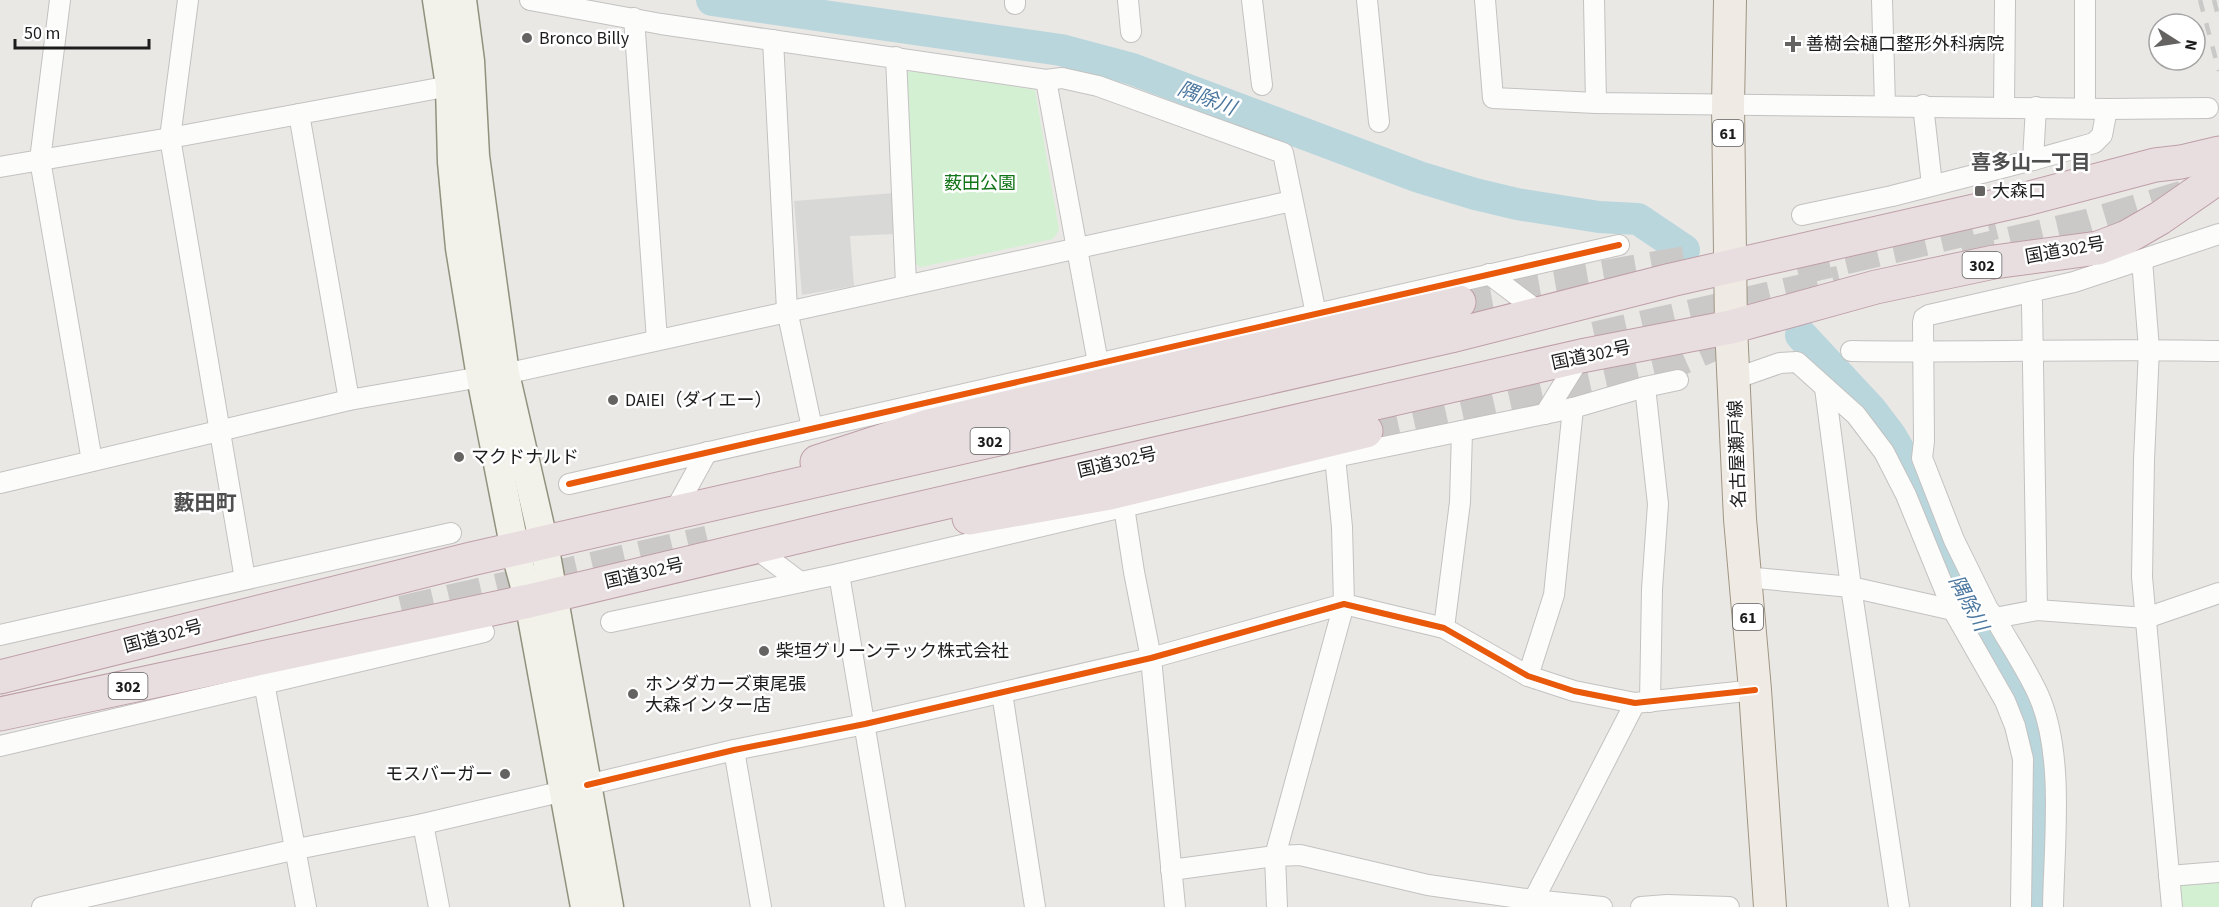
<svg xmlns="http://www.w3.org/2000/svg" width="2219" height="907" viewBox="0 0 2219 907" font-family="'Source Sans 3','Noto Sans JP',sans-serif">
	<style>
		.religious { fill: #d8d8d6 }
		.park { fill: #d3f0d3 }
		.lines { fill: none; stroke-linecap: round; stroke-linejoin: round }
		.river { stroke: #b9d6dd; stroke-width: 32 }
		.highway-tunnel { stroke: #cbc9c7; stroke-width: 33; stroke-dasharray: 33 16; stroke-linecap: butt }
		.street-casing { stroke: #c3c2c1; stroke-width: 22 }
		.secondary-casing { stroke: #91927e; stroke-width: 31 }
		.primary-casing { stroke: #9f9583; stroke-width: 34 }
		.highway-casing { stroke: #be9ea8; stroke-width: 35 }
		.street { stroke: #fcfcfb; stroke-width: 20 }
		.secondary { stroke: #f2f1ea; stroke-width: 28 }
		.primary { stroke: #efeae3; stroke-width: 32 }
		.highway { stroke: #e8dedf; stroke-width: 33 }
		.rail { stroke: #c9c9c8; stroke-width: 4.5; stroke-dasharray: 12 12; stroke-linecap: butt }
		.cycleway-casing { stroke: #fff; stroke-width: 10 }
		.cycleway { stroke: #e8590c; stroke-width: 6 }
		.poi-dot { fill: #646362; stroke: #fff; stroke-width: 2 }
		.labels { text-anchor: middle; stroke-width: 5; stroke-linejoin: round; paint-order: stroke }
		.shield { fill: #fff; stroke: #606060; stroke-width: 1.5 }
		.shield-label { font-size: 16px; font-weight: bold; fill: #1c1c1c }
		.poi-label { font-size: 18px; fill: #1c1c1c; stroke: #fff; text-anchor: start }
		.park-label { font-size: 18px; fill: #117417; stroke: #fff }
		.street-label { font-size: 18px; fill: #1c1c1c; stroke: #fff }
		.water-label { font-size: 20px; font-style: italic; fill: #4b779f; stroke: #fff }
		.neighbourhood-label { font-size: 20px; font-weight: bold; fill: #4f4f4f; stroke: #fff }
		.quarter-label { font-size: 21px; font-weight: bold; fill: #4f4f4f; stroke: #fff }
	</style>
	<rect width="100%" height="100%" fill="#eae8e5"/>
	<polygon class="religious" points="894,193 896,234 850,236 854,286 802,295 794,201"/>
	<g class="park">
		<polygon points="912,70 1035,90 1059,230 1053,239 921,267 913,262 905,75"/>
		<polygon points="2219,882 2219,907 2180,907 2178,889 2183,884"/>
	</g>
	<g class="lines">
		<g class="river">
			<polyline points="712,0 1061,50 1132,69 1419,177 1475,194 1517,204 1599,217 1638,219 1684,250"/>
			<polyline points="1801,335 1871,410 1890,435 1916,479 1948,563 2029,716 2037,748 2040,775 2037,907"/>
		</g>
		<g class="highway-tunnel">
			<polyline points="1963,254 2089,225 2183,197"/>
			<polyline points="1797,269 1995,223"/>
			<polyline points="1459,302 1694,261"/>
			<polyline points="1595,338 1840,282"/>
			<polyline points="1366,431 1671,363 1741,332"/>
			<polyline points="402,612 708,542"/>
		</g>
		<g class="street-casing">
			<g id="street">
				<polyline points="60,0 40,160 92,461"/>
				<polyline points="188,0 170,138 245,579"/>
				<polyline points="530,0 661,24 1046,80 1098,363"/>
				<polyline points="1015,0 1015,4"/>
				<polyline points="1128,0 1131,32"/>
				<polyline points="1252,0 1262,85"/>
				<polyline points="1367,0 1379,122"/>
				<polyline points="1485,0 1493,98 1596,103 2107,109 2208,108"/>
				<polyline points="1594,0 1596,103"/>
				<polyline points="1882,0 1885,106"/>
				<polyline points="634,18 657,340"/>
				<polyline points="773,40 787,310 812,428"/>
				<polyline points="896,57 906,284"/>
				<polyline points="1046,80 1062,78 1098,86 1283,153 1316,314"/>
				<polyline points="1923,105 1932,185"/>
				<polyline points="2004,107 2005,0"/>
				<polyline points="2085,108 2085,0"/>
				<polyline points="299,114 349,400"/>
				<polyline points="2033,160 2094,143 2102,135 2107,109"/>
				<polyline points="0,167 170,138 450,86"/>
				<polyline points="1802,215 1892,196 2033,160 2036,107"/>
				<polyline points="2142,260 2149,349 2144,460 2142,577 2172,907"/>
				<polyline points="1489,274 1542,314"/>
				<polyline points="2030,292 2032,303 2037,610"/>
				<path d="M1851 351C1973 353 2096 348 2219 351"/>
				<polyline points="505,374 1292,201"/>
				<polyline points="1734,379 1780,363 1797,362 1856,415 1884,452 1906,495 1953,610 2005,701 2015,726 2023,759 2021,907"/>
				<polyline points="1645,387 1658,504 1652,589 1650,702"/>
				<polyline points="1825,388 1851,587 1899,907"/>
				<polyline points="1545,414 1581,356"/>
				<polyline points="0,483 349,400 481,377"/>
				<polyline points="569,484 1619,245"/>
				<polyline points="1124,507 1134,572 1151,658 1175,907"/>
				<polyline points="674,512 707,452"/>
				<polyline points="755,548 800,582"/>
				<polyline points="839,574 895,907"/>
				<polyline points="1745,577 1851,587 1953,610"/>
				<polyline points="1995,618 2037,610 2146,618 2219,593"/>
				<polyline points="611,622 839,574 1335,457 1573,408 1645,387 1678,380"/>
				<polyline points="1444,628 1460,502 1462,431"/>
				<polyline points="0,635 451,533"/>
				<polyline points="1528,676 1554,595 1573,408"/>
				<polyline points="264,683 306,907"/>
				<polyline points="1002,693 1035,907"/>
				<polyline points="0,746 484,632"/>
				<polyline points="734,750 761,907"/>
				<polyline points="587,785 734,750 865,724 1151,658 1344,604 1444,628 1528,676 1574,691 1635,703 1755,690"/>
				<polyline points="423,824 439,907"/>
				<polyline points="1171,870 1275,856 1300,855 1428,885 1533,900 1602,907"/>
				<polyline points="2169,876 2219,872"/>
				<polyline points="42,907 297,849 423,824 564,791"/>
				<polyline points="1277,907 1275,856 1344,604 1342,527 1335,457"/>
				<polyline points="1530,907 1635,703"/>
				<polyline points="1641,907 1667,905 1729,907"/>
				<path d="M2053 907C2054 843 2065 753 2038 694 2026 668 2009 643 1995 618L1988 609 1954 540 1922 458 1924 441 1923 323 1924 318 1929 315 2074 282 2219 234"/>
			</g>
		</g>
		<g class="secondary-casing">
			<g id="secondary">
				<polyline points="437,0 450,86 452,162 460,248 481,377 515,550 529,601 585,907"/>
				<polyline points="462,0 470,61 475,156 505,374 544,544 609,907"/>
			</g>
		</g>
		<g class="primary-casing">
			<polyline id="primary" points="1730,0 1728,105 1731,327 1740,519 1755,690 1770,907"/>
		</g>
		<g class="highway-casing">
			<g id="highway">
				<polyline points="817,462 928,426 1459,302"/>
				<polyline points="969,518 1110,493 1366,431"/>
				<polyline points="0,677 471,559 1451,336 1671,280 2022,200 2155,165 2181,162 2219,153"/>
				<polyline points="0,714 529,601 839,527 1319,416 1581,356 1731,327 1876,287 1994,262 2098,248 2127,237 2160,218 2219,177"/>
			</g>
		</g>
		<use href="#street" class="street"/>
		<use href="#secondary" class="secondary"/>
		<use href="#primary" class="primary"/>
		<use href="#highway" class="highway"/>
		<g class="rail">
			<polyline points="2200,0 2219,71"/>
			<polyline points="2214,0 2219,19"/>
		</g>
		<g class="cycleway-casing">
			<g id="cycleway">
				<polyline points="569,484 1619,245"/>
				<polyline points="587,785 734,750 865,724 1151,658 1344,604 1444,628 1528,676 1574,691 1635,703 1755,690"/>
			</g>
		</g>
		<use href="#cycleway" class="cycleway"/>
	</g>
	<g class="poi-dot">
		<circle cx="527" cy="38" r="6"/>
		<path d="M1790 35h6v6h6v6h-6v6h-6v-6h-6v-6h6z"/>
		<rect x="1974" y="185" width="12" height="12" rx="3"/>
		<circle cx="613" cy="400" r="6"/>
		<circle cx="459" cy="457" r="6"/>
		<circle cx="764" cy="651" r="6"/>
		<circle cx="633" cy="694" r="6"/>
		<circle cx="505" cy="774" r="6"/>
	</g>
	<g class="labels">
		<g class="shield">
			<rect x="1713" y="120" width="30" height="26" rx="4.5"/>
			<rect x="1962.5" y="252" width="39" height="26" rx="4.5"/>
			<rect x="970.5" y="428" width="39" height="26" rx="4.5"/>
			<rect x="1733" y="604" width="30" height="26" rx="4.5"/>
			<rect x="108.5" y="673" width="39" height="26" rx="4.5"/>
		</g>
		<g class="shield-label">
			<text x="1728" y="139">61</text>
			<text x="1982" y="271">302</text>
			<text x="990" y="447">302</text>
			<text x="1748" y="623">61</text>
			<text x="128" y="692">302</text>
		</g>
		<g class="poi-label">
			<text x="539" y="44">Bronco Billy</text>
			<text x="1806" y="50">善樹会樋口整形外科病院</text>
			<text x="1992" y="197">大森口</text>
			<text x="625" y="406">DAIEI（ダイエー）</text>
			<text x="471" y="463">マクドナルド</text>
			<text x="776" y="657">柴垣グリーンテック株式会社</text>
			<text x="645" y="690">ホンダカーズ東尾張<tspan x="645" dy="21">大森インター店</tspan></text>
			<text x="493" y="780" text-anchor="end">モスバーガー</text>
		</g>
		<g class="park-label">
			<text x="980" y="189">薮田公園</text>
		</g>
		<g class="street-label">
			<text transform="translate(2065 250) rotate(-10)" y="6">国道302号</text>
			<text transform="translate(1591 355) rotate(-12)" y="6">国道302号</text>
			<text transform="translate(1737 454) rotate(-92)" y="6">名古屋瀬戸線</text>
			<text transform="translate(1117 462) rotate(-13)" y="6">国道302号</text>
			<text transform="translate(644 573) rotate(-13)" y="6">国道302号</text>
			<text transform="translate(163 636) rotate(-15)" y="6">国道302号</text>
		</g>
		<g class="water-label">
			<text transform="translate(1207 98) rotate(21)" y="7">隅除川</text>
			<text transform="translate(1969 603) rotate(62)" y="7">隅除川</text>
		</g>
		<g class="neighbourhood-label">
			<text x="2031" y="169">喜多山一丁目</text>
		</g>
		<g class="quarter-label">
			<text x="205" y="510">藪田町</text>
		</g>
	</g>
	<g transform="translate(2177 42) rotate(102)"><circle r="28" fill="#ffffff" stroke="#a4a4a4" stroke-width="1.5"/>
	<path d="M0-4.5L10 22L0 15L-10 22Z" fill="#646362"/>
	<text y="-9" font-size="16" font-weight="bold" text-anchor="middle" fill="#1c1c1c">N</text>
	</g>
	<path d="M15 39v9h134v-9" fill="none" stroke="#1c1c1c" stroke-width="3"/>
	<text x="24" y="39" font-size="18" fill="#1c1c1c" stroke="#ffffff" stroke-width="4.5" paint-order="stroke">50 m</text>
</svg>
